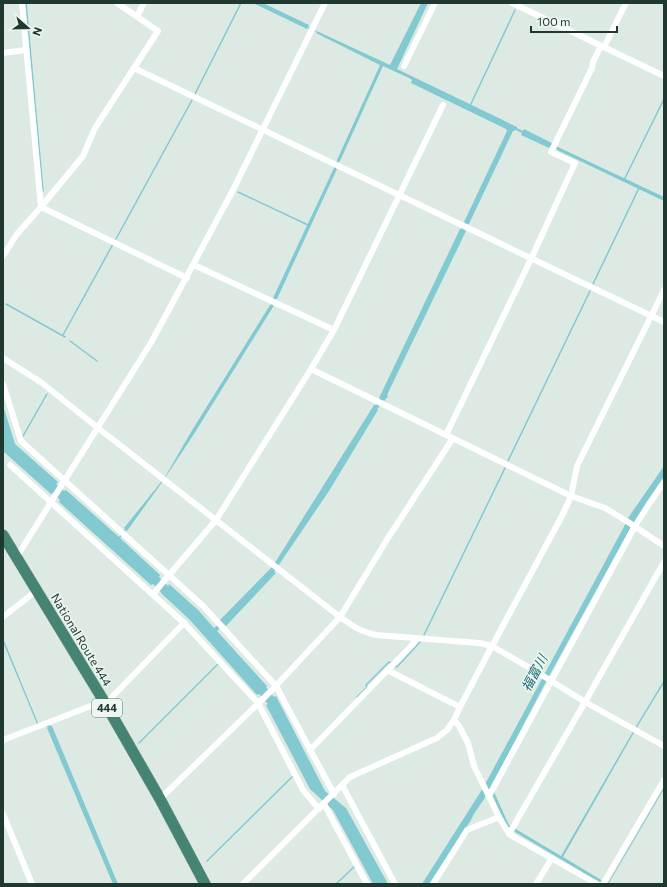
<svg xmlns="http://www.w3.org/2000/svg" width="667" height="887" viewBox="0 0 667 887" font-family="Commissioner,'Noto Sans JP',sans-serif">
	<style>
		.water { fill: #82c9d2 }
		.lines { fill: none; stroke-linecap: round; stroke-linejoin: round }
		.stream { stroke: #82c9d2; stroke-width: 1.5 }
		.trunk-casing { stroke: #bcc4c1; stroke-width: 12 }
		.minor { stroke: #fff; stroke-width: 6 }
		.trunk { stroke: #458472; stroke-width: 11 }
		.labels { text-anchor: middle; stroke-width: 3; stroke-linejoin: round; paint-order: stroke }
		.shield { fill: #edf6f1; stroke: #5d726b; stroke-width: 1 }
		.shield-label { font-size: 11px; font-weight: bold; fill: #1f3931 }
		.street-label { font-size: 12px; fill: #1f3931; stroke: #edf6f1 }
		.water-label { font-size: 13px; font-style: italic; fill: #186b76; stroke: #edf6f1 }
	</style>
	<rect width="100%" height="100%" fill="#ddeae4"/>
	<g class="water">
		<polygon points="253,3 263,3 309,25 308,27 390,65 421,3 428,3 397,69 517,127 517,128 523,131 524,129 552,143 551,144 557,147 558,147 664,197 664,201 557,150 557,149 551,146 549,148 521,135 522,133 516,130 513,131 469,224 468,224 465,231 466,231 387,395 388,396 387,398 386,398 385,401 383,400 377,410 378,410 329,491 274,572 276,573 226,626 220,620 271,568 276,561 374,405 376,405 380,399 379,398 460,229 461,229 465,223 464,222 507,131 506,129 411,83 412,80 409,78 383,66 340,161 339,161 336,169 337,169 277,299 276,299 273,306 273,307 194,434 163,481 127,531 126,530 120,538 160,575 159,577 168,586 169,584 198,610 214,628 218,625 220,628 217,631 267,686 266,687 274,697 276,696 325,791 346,808 388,884 373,884 333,810 310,789 266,705 268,704 259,694 257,695 190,620 161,593 161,592 153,584 151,585 59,502 60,500 53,493 51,494 4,452 3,448 3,405 15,444 58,482 56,484 64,491 66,490 119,537 125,529 124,528 165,477 191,432 270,305 271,305 274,298 273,298 334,168 337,161 337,160 380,65 316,33 317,32 307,28 307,29"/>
		<path d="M664 466V478L648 501 635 522H632L631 527 549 676 493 783 494 792 509 825 561 856 635 728 664 680V683L636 729 563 857 603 881 608 883 664 787V789L609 883 610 884 599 882 515 832 514 830 509 827 507 828 492 794 489 790C484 801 476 809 471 820L429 884H422L483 788 626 523 629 520 628 518Z"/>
		<polygon points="3,638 38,723 52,726 118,884 113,884 47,728 48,727 37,724 3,642"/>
	</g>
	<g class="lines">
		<g class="stream">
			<polyline points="26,3 43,191"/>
			<polyline points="195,94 241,3"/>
			<polyline points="470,106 515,10"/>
			<polyline points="624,180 664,99"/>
			<polyline points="238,192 308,225"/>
			<polyline points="116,239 192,100"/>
			<polyline points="593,284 639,188"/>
			<polyline points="6,304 65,337"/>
			<polyline points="63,335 113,244"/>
			<polyline points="70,341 97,361"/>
			<polyline points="23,436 47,394"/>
			<polyline points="508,461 590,291"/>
			<polyline points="424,635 505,468"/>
			<polyline points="395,666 397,667 420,642"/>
			<polyline points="357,697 367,687 366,685 389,662 391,663"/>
			<polyline points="139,743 218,664"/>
			<polyline points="207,861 293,776"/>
			<polyline points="336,884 355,866"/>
		</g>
		<g class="trunk-casing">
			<polyline id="trunk" points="3,535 105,703 160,799 205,884"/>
		</g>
		<g class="minor">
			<polyline points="22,3 41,207"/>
			<polyline points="512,3 664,76"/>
			<polyline points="137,16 144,3"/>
			<polyline points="604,47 626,3"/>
			<polyline points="3,53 26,50"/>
			<polyline points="404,66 435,3"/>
			<polyline points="134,68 664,322"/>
			<polyline points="41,207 187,278"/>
			<polyline points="3,256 17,234 41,207 83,156 95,128 158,31 117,3"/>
			<polyline points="194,265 334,330"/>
			<path d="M3 358 42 383 98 428 340 617C354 627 359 631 376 635L479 643 492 646 540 674 585 702 664 746"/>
			<polyline points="311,369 571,496 605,508 628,522 664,546"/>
			<polyline points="3,384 21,441 203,606 276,686 334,794"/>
			<polyline points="446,435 531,259 575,163 551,152 592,68 593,62 601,46"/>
			<polyline points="10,465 184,623 258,703 303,790 319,809"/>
			<polyline points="16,558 152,341 232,192 325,3"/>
			<polyline points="153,594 216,520 311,369 334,330 443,105"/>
			<polyline points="3,617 36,591"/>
			<polyline points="387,670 460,707"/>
			<polyline points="3,740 96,704 105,703 110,699 184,623"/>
			<polyline points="310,750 414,643 416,638"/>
			<polyline points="342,785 395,884"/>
			<polyline points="489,796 635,526 649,504 664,482"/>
			<polyline points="160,799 272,690 340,617 388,538 453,438"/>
			<polyline points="324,804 367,884"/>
			<polyline points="3,814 32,884"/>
			<polyline points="509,834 585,702 664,562"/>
			<polyline points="243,884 350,777 437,738 447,730 454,720"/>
			<polyline points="433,884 467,830 499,817"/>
			<polyline points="536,884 552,858"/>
			<polyline points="597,884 509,834 499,817 474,766 468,743 459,726 454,720 460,707 483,663 563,514 571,496 577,466 664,290"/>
			<polyline points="603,884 664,780"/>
		</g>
		<use href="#trunk" class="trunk"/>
	</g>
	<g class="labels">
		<rect class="shield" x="92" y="699" width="30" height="18" rx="3"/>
		<g class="shield-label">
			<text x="107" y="712">444</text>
		</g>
		<g class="street-label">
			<text transform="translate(81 640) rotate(59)" y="4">National Route 444</text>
		</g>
		<g class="water-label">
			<text transform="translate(534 673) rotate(-62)" y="5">福富川</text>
		</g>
	</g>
	<rect width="667" height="887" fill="none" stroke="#1f3931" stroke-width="8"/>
	<g transform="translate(28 28) rotate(110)" stroke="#edf6f1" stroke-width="3" paint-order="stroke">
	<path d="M0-3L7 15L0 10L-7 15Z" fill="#1f3931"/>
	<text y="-6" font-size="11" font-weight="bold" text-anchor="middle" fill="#1f3931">N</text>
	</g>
	<path d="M531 26v6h86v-6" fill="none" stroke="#1f3931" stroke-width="2"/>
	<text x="537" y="26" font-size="12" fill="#1f3931" stroke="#edf6f1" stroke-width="3" paint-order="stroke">100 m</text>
</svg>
